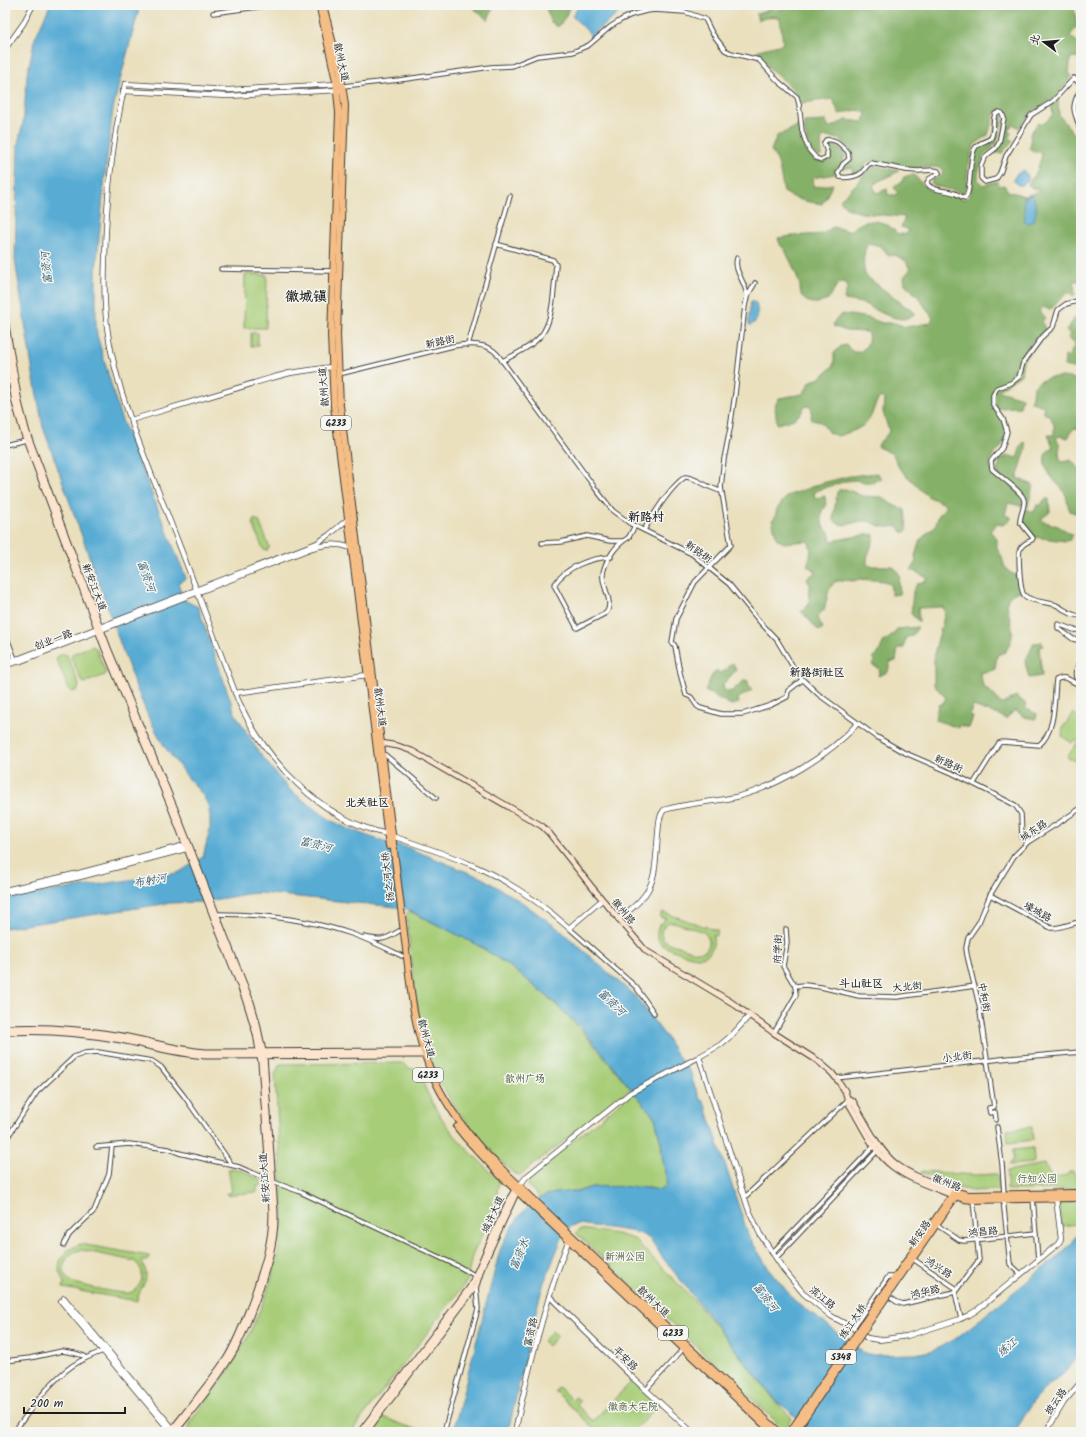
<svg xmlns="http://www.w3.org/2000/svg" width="1086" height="1437" viewBox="0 0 1086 1437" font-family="Kalam,'LXGW WenKai TC',sans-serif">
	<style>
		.green { fill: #a7cd78; stroke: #62744a; fill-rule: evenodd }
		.forest { fill: #85b068; stroke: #506642 }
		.water { fill: #58acd4; stroke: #3a6478 }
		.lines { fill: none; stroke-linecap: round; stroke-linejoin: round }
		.minor-casing { stroke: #3b3934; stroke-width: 5.5 }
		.tertiary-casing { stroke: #3b3934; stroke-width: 6 }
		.secondary-casing { stroke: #3b3934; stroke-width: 7 }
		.primary-casing { stroke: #3b3934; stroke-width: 8 }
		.trunk-casing { stroke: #3b3934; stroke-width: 8 }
		.minor { stroke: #fff; stroke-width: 3.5 }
		.tertiary { stroke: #fff; stroke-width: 4.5 }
		.secondary { stroke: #fbe5cf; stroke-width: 5 }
		.primary { stroke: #f6be87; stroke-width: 6 }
		.trunk { stroke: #f6be87; stroke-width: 6 }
		.primary-bridge-casing { stroke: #3b3934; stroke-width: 8; stroke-linecap: butt }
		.primary-bridge { stroke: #f6be87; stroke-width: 6 }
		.labels { text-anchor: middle; stroke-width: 3; stroke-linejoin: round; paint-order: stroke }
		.shield { fill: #f6f6f2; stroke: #5d5d5c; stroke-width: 1 }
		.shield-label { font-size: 9px; font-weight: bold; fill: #1c1c1c }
		.street-label { font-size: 10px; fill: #1c1c1c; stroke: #f6f6f2 }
		.park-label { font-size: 10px; fill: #4d5a3c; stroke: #f6f6f2 }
		.water-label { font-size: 11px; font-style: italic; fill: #375d6f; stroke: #f6f6f2 }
		.neighbourhood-label { font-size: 11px; font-weight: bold; fill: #1c1c1c; stroke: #f6f6f2 }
		.quarter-label { font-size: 12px; font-weight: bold; fill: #1c1c1c; stroke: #f6f6f2 }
		.district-label { font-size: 14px; font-weight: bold; fill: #1c1c1c; stroke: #f6f6f2 }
	</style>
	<rect width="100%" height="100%" fill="#f6f6f2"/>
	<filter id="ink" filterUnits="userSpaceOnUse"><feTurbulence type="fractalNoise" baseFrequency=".025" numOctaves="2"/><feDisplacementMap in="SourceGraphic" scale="8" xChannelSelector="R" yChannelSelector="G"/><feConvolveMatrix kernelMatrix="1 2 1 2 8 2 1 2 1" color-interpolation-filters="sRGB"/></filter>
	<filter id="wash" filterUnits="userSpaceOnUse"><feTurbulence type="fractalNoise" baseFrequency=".012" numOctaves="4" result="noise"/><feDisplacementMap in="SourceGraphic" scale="16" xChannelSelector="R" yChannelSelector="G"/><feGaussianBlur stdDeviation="0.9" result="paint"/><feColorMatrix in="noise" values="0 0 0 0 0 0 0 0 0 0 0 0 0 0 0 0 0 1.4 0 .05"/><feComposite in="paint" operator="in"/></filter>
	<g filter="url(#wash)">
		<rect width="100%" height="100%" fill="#eae0be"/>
		<g class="green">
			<polygon points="245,274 267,275 266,328 244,328"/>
			<rect x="251" y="333" width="7" height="13"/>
			<polygon points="255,519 259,521 269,546 269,548 267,551 263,549 253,524 254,521"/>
			<polygon points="92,646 96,648 106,673 105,675 84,683 82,682 71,657 72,654"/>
			<polygon points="64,654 67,655 79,685 78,690 71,692 69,690 56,659 58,656"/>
			<polygon points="1074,713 1081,720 1081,764 1067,757 1078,742 1075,740 1072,743 1062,736 1063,727"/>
			<path d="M409 911C432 923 457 933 480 947 516 969 551 997 579 1028 597 1048 614 1069 631 1089L520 1175 514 1174C488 1148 462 1121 444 1089 415 1037 414 973 406 915Z"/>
			<path d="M662 912 718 931 716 936 713 935C715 946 710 958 698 957 690 957 669 949 662 945 654 936 656 925 666 919L660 917ZM670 922H674L704 932 709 939C710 959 692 951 681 947 676 945 668 944 664 940 658 933 663 925 670 922Z"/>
			<path d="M402 1063 409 1068 417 1070C425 1086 431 1103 441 1117 457 1142 480 1161 500 1181L497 1190 499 1200 472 1256 467 1281 351 1432H188L191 1421 231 1367 247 1339 266 1296 278 1255 283 1213 275 1074 280 1064Z"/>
			<path d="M635 1093 655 1118 662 1148H661C662 1156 668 1182 666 1187L660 1191 649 1188 593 1187 578 1191H571L540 1198 528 1186 529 1179 557 1154 631 1094Z"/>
			<polygon points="1032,1127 1033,1140 1008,1143 1007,1130"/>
			<polygon points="1033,1148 1034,1161 1033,1163 1009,1165 1013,1160 1013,1150"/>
			<path d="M1044 1164 1052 1177C1059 1179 1066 1176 1071 1171L1074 1172 1078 1189 1007 1190V1171Z"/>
			<polygon points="228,1169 240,1170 260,1179 262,1184 260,1186 257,1186 257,1192 227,1195 226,1193 232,1192"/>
			<polygon points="922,1171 974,1175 997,1174 999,1190 972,1191 955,1187 921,1173"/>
			<polygon points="1059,1201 1073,1201 1081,1203 1081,1220 1077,1224 1061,1226"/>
			<polygon points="580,1229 617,1234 634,1239 693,1299 729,1342 776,1402 792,1418 784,1429 576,1233"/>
			<path d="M80 1244 149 1256 148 1261H141C153 1280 140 1284 137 1301L63 1288 64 1283 59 1271 60 1261 68 1250ZM81 1250 134 1261C141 1266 144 1274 141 1282 138 1288 133 1293 127 1293 120 1294 75 1285 70 1281 57 1270 66 1252 81 1250Z"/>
			<polygon points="552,1331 558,1336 548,1346 543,1341"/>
			<polygon points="633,1380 659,1405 632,1432 597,1432 555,1391 559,1387 572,1400 576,1397 580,1401 577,1405 593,1421"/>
			<polygon points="384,1417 400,1424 426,1432 372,1432"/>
		</g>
		<g class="forest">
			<polygon points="474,5 494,5 488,20 473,8"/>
			<polygon points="545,5 570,5 566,16 558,27 551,22"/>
			<path d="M788 5H1078L1074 8 1077 26 1070 36 1081 45V53L1078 58 1071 57 1069 73 1072 76 1058 94 1050 101 1033 110 1019 128 1013 124 1008 131 1011 133 1009 137 1013 141 1002 153H991C1003 142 1003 134 1006 118 1007 113 1004 111 999 110L995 112 988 135 974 145 968 167 966 189 965 192 962 193C953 189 938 189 931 183L932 180 942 175 943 170 939 167 906 168 868 161 861 171 853 174 852 167 842 169C845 164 850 161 851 155 852 143 832 134 822 138L821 144 822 155 820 157C807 152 805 134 804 122L826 121 829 128 846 120 864 122 866 113 857 110 839 114 833 99 802 103C798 97 795 90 789 85 778 74 763 67 758 50L783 44 780 18H775L774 16 758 20 756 14 772 9 784 10Z"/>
			<polygon points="1079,97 1081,98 1081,124 1078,118 1080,117 1077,105"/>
			<path d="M1058 98 1059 115 1074 134 1077 133C1081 142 1081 149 1081 158L1078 159 1081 164V281H1074L1075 295 1073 297 1070 292 1065 294 1052 308 1048 309 1043 307 1039 312 1045 317 1042 322 1046 331 1038 340 1035 338 1028 347 1031 350 1023 361 1021 375 1001 388 999 391 1022 398 1020 407 998 408C998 413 1002 414 1004 418 1006 426 1005 436 1003 443 999 452 988 457 990 467L1020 495C1022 499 1023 501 1022 506L1008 503 1005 515 1011 517V519L1003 525 997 524 990 531 997 539V549C1007 561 999 570 1018 576L1021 591C1014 593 1008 595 1007 603 1009 623 1019 633 1005 652L997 655 995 669 988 672H980L983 686 994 695 1000 703 1003 704 1016 696 1027 705 1025 708 1037 714 1036 719 1024 717 1015 710 1006 719 999 715 973 706 969 716 973 717 969 728 960 725 959 728 935 720 938 705 943 703 946 698 934 685V654L945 613 943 607 918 608 919 622 911 614 913 591 917 584 926 580V577L911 570 916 563 915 556 920 540 935 526 939 515 946 506 943 503 927 496 899 468 893 454 878 447C879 440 886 438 889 431L883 412 884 399 882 397C875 399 874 411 870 418 863 429 850 432 838 436L829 433 821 422 812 420 811 417 812 410 810 407 808 406 804 407C801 419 788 421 777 424L775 406 779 398 803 394 811 381 820 378 832 367 834 363V353L841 346 847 345C848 347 849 349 851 350 860 358 873 342 867 332L846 331 833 326 835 320 843 314 869 318 882 323H895L906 327 930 323 933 318 919 298 905 284 904 277 910 270 906 261 895 255 889 256 881 246 868 243C863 252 862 267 866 276L905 306 911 309 915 313C902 328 878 310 864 304 858 302 851 301 845 300L844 298 848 286 846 283 843 282C834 283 833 297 825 301 819 304 809 304 804 299 799 294 801 288 799 282 796 273 791 262 787 254 784 246 781 250 778 238L792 236 822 234 833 227 849 231C853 229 856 226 860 224 875 217 888 223 898 234H905L908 231V229L901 227 905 217 862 213 847 208 840 200 860 180 871 165 899 171 877 182 873 186 877 193 887 189 888 195H896L898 192 894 188 897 184 901 183 904 177 913 174 927 189 948 193 962 199 968 198C975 185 967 163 977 148 980 143 988 142 993 138 996 130 993 121 999 115L1003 117 996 144 983 156 978 174V180L983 185 998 181V186L1004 185 1008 191 1024 196 1039 192V190L1032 189 1028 185 1029 182 1037 171 1042 155 1040 152H1034L1029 148 1031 145 1030 134 1038 123H1045L1053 114 1051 104Z"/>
			<path d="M800 125C803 140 805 161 825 162L829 159 830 154 827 146 830 142 844 152C846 159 841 164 837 169L835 170V174L812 178 814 187 833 184 822 204C808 202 796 200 784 192L778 162 771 150 777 136Z"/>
			<polygon points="1081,314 1081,370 1064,366 1065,356 1068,357 1075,344 1068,338 1070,333 1066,331 1075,318"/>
			<path d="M1081 372V430L1075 428 1071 432 1068 438 1060 436 1056 438 1060 445 1059 452 1060 460 1063 462 1071 460 1081 470V515L1070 511C1067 506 1068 499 1065 493 1062 488 1057 484 1053 479 1045 470 1039 453 1053 448L1048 435H1054V425L1050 416 1044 413V406L1031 402C1032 397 1032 390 1034 387 1043 374 1067 376 1079 380Z"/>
			<polygon points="1024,442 1026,443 1026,449 1017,478 1033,485 1028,507 1025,506 1025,498 997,472 1001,458 1010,456 1017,458 1021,446"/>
			<path d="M877 473 881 478 870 483 855 480 846 481 818 490 814 494 815 498 825 496 826 507 822 510 821 516 823 527 829 532 831 541 869 534 874 535C874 545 866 553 867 564L869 566H893L900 575 899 582 900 594 892 595 890 584 884 581 859 579 854 581 843 580 834 582 829 590 824 610 817 617 823 628 819 631 801 611 809 604 810 585 807 578 815 573V570L807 566C810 557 813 549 808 541L784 543 777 539 772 520 775 517 777 509 787 496 822 483 850 476Z"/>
			<path d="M846 489 862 496 882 497 893 505 905 510 907 530 905 532H902C897 523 894 528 886 527 877 527 872 520 862 521 852 522 841 530 833 519L837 492 839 490Z"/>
			<polygon points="1046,499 1049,499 1050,512 1042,518 1042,521 1058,526 1073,535 1070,540 1065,541 1034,537 1022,521 1025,509 1034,512 1037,505 1042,505 1043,501"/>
			<polygon points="918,627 912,636 905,638 904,648 898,648 896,661 890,662 888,672 878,676 880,669 872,665 875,661 872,658 878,654 884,641 891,637 897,629"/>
			<polygon points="1042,642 1043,646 1039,647 1042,676 1029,678 1025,662 1034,643"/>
			<polygon points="733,663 736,670 723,684 724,690 728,692 732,691 745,680 748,681 748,685 753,690 738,698 739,703 731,705 705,691 711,677 716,670 720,673 728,668 728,666"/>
		</g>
		<g class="water">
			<path d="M50 5H140L118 88 113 109 105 175 96 271V323L97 335 120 415 186 578 178 583 184 600 198 607 235 713 258 751 281 780 291 791 329 819 348 829 385 842 406 847 482 878 523 903 560 930 636 997 666 1037 675 1052 691 1073 693 1082 701 1101 703 1100 705 1104 749 1237 769 1269 794 1300 864 1353 873 1355 916 1354 934 1350 954 1340 1055 1259 1072 1243 1081 1229V1351L1067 1370 1047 1386 1032 1403 1018 1427 1017 1432H810L786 1408 778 1403 663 1258 650 1239 641 1234 630 1231 579 1224 571 1226 562 1238 543 1285 532 1327 508 1432H453L500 1250C508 1232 522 1207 540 1198 551 1192 567 1192 579 1191 584 1191 588 1187 593 1187 613 1186 641 1186 660 1190L667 1185 661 1148 662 1147 655 1118 599 1049 580 1027 552 1000 511 967 483 948 405 908 260 893 247 894 202 902 170 903 5 928V898L178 873 203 857 210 829V816L208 805 202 794 185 774 164 746 149 718 135 685 43 427 33 374 15 260 18 143 23 124 27 75 35 38Z"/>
			<polygon points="580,5 642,5 624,9 594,33 593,39 590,37 590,34 572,16"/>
			<polygon points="1023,170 1028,176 1028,180 1022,185 1018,185 1013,180 1016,175"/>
			<path d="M1032 195C1037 204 1038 215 1032 222L1028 223 1025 222 1024 198Z"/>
			<path d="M751 301 756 303C758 311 759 321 751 325H749L748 321Z"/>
		</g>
	</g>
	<g filter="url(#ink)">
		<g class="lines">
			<g class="minor-casing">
				<g id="minor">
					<polyline points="646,10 654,5"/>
					<polyline points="213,13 272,5"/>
					<path d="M343 86 399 80 491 67 512 66 537 56 573 52 589 45 610 27 621 20 631 15 646 11 655 10 685 12 705 19 712 33 725 50 731 53 759 60 778 81 797 97 799 104 802 131 805 140 809 150 816 158 821 160 827 157V152L824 143 826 140C836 138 841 145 848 152L849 159 843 164 838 173 840 177C846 178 858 177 862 172 866 168 866 165 871 163L906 170 918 171 933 170 938 171 939 173 929 179 927 183C931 191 946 190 954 193 958 194 961 197 965 198 972 192 968 160 975 148 979 142 986 142 991 138 995 130 992 122 995 114L999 112 1002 113 1004 118 999 143 996 148 987 155 983 161 981 166V178L985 182 996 179 1000 173 1006 156 1031 115 1053 101 1074 78 1081 85"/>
					<path d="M1081 88C1067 114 1078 111 1081 136"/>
					<path d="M496 244 553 260 556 265C554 284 554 315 544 331 537 344 515 355 502 361"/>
					<path d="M737 258C733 271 746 282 747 296"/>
					<polyline points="221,269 333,271"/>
					<polyline points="755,283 747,297 745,306 735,394 730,429 724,459 721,487 731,545 695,582 676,619 672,642 675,646 680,673 686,695 691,697 697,706 700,708 721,714 743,714 771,705 787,697 788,691 802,680"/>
					<path d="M1081 300 1066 304 1058 310 1053 327 1043 336 1023 363 1019 377 1011 383 997 388 993 395V405L1003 419 1007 432 1002 448 991 461 992 469C998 475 1023 492 1024 500 1025 507 1020 515 1020 522L1033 538 1032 540C1027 542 1022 545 1020 549 1018 555 1020 590 1024 595 1030 602 1048 602 1056 605 1065 609 1070 616 1081 616"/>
					<polyline points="468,345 510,196"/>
					<path d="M339 374 453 346C468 344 488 342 498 355L595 488 613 511 631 524 692 554 729 584 760 622 777 640 798 675 818 694 877 737 903 752 952 773 1015 805 1021 814 1022 837 1028 842"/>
					<polyline points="5,382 12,382"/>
					<polyline points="5,445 26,440"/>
					<path d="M644 530C654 514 670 487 685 477 694 476 709 489 721 491"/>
					<polyline points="542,543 561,542 587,536 610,541 622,541"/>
					<path d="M611 557C589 558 566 567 554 585L577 628 606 613C615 602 601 586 603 574 604 564 613 549 622 542 624 540 627 539 629 537 631 533 633 529 635 526"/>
					<polyline points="1081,630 1074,630 1058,624 1058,628 1073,639 1081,641"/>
					<polyline points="5,633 15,659"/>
					<polyline points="383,753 436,798"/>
					<path d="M974 783 999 743 1002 742 1039 745C1056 732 1054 699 1056 680 1067 674 1070 682 1078 684L1079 682C1072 675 1077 667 1081 660"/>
					<path d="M990 895 1051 928C1060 929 1070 923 1081 922"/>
					<path d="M216 914C262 914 308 919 352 934 369 940 386 948 402 956"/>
					<polyline points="569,928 636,987 654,1013"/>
					<path d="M364 937C381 941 385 940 399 931"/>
					<polyline points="795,986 805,985 821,987 859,996 897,997 975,986"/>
					<polyline points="774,1033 796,995 795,986 783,966 787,943 786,929"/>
					<polyline points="836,1078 1010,1058 1081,1052"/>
					<polyline points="996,1120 995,1112 990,1113 989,1108 994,1107 979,1005 967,955 966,948 968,938 979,922 990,895 1014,856 1028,842 1060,822 1081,808"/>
					<polyline points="997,1127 1002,1164 1004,1194"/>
					<polyline points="5,1141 37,1092 74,1057 85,1053 98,1052 152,1061 161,1067 184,1096 232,1165"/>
					<polyline points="96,1147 129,1144 169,1149 179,1153 239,1167 269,1180"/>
					<polyline points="273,1182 298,1191 458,1266 474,1275 475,1278"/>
					<polyline points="745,1197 849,1099"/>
					<polyline points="1033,1198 1038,1260"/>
					<polyline points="1003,1199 1010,1264 1021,1274"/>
					<polyline points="937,1225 959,1240 964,1241 1036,1233"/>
					<polyline points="64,1245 69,1235 78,1226 94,1211 109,1174 112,1146"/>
					<polyline points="772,1253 875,1145"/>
					<polyline points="776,1258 878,1150"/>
					<polyline points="913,1259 957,1289"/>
					<polyline points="879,1290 897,1302 903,1304 955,1292"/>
					<polyline points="955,1292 979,1260 973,1200"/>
					<polyline points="955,1292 961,1319"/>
					<polyline points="853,1328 888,1277 895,1277"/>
					<polyline points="5,1361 30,1358 62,1351 74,1353 84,1356 86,1358"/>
					<polyline points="646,1390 683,1349"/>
					<path d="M14 1432C31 1409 48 1383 72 1366 81 1360 92 1355 103 1351"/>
					<polyline points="444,1432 478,1309 476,1286"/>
				</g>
			</g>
			<g class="tertiary-casing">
				<g id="tertiary">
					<polyline points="5,49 23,24 33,5"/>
					<path d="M339 84 228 90 125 84C112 142 106 201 105 260 104 284 104 309 108 334 118 397 145 457 168 516 192 577 215 639 238 700 265 760 321 820 387 834"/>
					<polyline points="123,91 228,96 339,90"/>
					<polyline points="131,420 271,378 290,373 331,367"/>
					<polyline points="5,662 20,658 317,543 329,535 348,519"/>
					<path d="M5 665 21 661 312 548C327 544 337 543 351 548"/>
					<polyline points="235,693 367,675"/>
					<path d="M392 836C419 845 446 854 472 865 507 880 541 903 569 928L602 900"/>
					<polyline points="5,890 79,873 189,844"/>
					<polyline points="5,892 9,892 80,877 190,848"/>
					<path d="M618 919C657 892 654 879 658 834 659 826 658 817 664 810 687 803 713 802 736 797 777 787 830 755 857 724"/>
					<polyline points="699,1057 748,1208 760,1234 784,1270 804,1294 831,1316 853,1328 867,1338 879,1340 907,1336 960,1319 969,1315 977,1310 1058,1244 1061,1239 1056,1198"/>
					<polyline points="519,1186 527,1176 630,1093 697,1058 720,1045 732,1035 750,1015"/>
					<polyline points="549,1296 633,1378 692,1432"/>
					<polyline points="64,1298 175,1431"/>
					<polyline points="61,1301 171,1432"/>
					<path d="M515 1432C529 1366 545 1301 569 1239"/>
					<polyline points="1046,1432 1064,1402 1081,1382"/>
				</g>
			</g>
			<g class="secondary-casing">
				<g id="secondary">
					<path d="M5 319 19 402 27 433 108 648 175 809 251 1002 257 1023 264 1056 275 1212C276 1243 266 1271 256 1300 248 1321 241 1342 228 1361 213 1386 193 1409 175 1432"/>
					<path d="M5 342 15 403 24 434 105 649 172 810 247 1004 256 1034 261 1063 272 1212C272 1244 263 1268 253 1298 245 1319 238 1340 226 1359 209 1384 189 1408 170 1432"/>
					<path d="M381 743 398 746 412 751 542 826 549 833 591 886 646 951 731 1002 774 1033 818 1061 832 1073 839 1082 845 1091 849 1104C862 1125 873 1152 893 1167 910 1180 932 1187 952 1195"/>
					<path d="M5 1028C44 1026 83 1029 122 1036 150 1041 177 1050 206 1052L423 1051"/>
					<path d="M5 1032C44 1030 83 1033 121 1040 150 1046 177 1054 206 1056L425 1055"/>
					<path d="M849 1099 853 1101C865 1121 878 1150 896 1164 913 1177 935 1183 955 1191"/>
					<polyline points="360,1432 470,1287 510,1198 516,1188"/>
					<polyline points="366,1432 476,1286 482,1267 518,1189"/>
				</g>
			</g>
			<g class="primary-casing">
				<g id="primary">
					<polyline points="952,1195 964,1199 973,1200 1074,1198 1081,1196"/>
					<polyline points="892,1282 955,1191 968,1195 1074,1193 1080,1197"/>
					<polyline points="895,1284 958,1193"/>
				</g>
			</g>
			<g class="trunk-casing">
				<g id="trunk">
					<path d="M323 5 340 71 345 105 337 335 340 405 412 999C421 1063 442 1105 485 1153L667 1327 779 1432"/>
					<polyline points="320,8 336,81 339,113 331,335 334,406 389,846"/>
					<polyline points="457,1127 465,1137 501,1176 772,1432"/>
				</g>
			</g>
			<use href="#minor" class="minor"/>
			<use href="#tertiary" class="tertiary"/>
			<use href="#secondary" class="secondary"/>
			<use href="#primary" class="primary"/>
			<use href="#trunk" class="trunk"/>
			<g class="primary-bridge-casing">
				<g id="primary-bridge">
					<polyline points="790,1432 892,1282"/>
					<polyline points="795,1432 895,1284"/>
				</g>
			</g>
			<use href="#primary-bridge" class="primary-bridge"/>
		</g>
	</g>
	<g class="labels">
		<g class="shield">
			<rect x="321" y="416" width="30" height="14" rx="3"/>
			<rect x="413" y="1068" width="30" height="14" rx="3"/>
			<rect x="658" y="1326" width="30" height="14" rx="3"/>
			<rect x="826" y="1350" width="30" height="14" rx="3"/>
		</g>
		<g class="shield-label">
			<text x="336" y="426">G233</text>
			<text x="428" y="1078">G233</text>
			<text x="673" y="1336">G233</text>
			<text x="841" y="1360">S348</text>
		</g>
		<g class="street-label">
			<text transform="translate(342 62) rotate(78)" y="4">歙州大道</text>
			<text transform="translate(440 341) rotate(-13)" y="4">新路街</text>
			<text transform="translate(323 387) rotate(-94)" y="4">歙州大道</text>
			<text transform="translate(699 551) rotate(35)" y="4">新路街</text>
			<text transform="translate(95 587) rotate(69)" y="4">新安江大道</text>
			<text transform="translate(53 639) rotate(-21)" y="4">创业一路</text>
			<text transform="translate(381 707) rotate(83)" y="4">歙州大道</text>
			<text transform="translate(949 763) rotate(24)" y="4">新路街</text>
			<text transform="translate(1033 830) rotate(-34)" y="4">城东路</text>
			<text transform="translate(387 877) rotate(-97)" y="4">扬之河大桥</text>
			<text transform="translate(624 911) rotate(50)" y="4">徽州路</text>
			<text transform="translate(1038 911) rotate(29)" y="4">壕城路</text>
			<text transform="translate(777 949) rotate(-88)" y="4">府学街</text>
			<text transform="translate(907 986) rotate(-6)" y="4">大北街</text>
			<text transform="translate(985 997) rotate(79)" y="4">中和街</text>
			<text transform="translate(427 1038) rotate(75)" y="4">歙州大道</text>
			<text transform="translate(957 1056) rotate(-7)" y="4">小北街</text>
			<text transform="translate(264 1178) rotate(-94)" y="4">新安江大道</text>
			<text transform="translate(947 1182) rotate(21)" y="4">徽州路</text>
			<text transform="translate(492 1214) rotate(-65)" y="4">城许大道</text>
			<text transform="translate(983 1231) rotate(-5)" y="4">鸿昌路</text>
			<text transform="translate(919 1233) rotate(-55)" y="4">新安路</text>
			<text transform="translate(939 1267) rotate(34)" y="4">鸿兴路</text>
			<text transform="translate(925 1291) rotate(-13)" y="4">鸿华路</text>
			<text transform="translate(823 1297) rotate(39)" y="4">滨江路</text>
			<text transform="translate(654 1301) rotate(44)" y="4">歙州大道</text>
			<text transform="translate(852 1321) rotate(-56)" y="4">练江大桥</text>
			<text transform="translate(530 1332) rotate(-77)" y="4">富资路</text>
			<text transform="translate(626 1358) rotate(44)" y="4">平安路</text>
			<text transform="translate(1055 1401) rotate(-55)" y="4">披云路</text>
		</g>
		<g class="park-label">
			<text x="525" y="1082">歙州广场</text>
			<text x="1037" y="1182">行知公园</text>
			<text x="625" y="1260">新洲公园</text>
			<text x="633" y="1410">徽商大宅院</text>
		</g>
		<g class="water-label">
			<text transform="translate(46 268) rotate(-96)" y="4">富资河</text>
			<text transform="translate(147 576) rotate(70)" y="4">富资河</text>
			<text transform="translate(316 844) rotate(14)" y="4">富资河</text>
			<text transform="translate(150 880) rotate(-11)" y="4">布射河</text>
			<text transform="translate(612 1002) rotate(44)" y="4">富资河</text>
			<text transform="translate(519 1254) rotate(-67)" y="4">富资水</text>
			<text transform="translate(766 1297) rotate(52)" y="4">富资河</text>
			<text transform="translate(1007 1347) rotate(-41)" y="4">练江</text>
		</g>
		<g class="neighbourhood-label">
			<text x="817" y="676">新路街社区</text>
			<text x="367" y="806">北关社区</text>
			<text x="861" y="987">斗山社区</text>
		</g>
		<g class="quarter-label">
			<text x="646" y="521">新路村</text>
		</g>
		<g class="district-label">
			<text x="306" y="301">徽城镇</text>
		</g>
	</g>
	<rect width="1086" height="1437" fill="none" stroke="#f6f6f2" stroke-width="20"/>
	<g transform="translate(1044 42) rotate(286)" stroke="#f6f6f2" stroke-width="3" paint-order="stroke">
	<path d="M0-3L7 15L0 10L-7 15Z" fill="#1c1c1c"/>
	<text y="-6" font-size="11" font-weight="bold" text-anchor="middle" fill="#1c1c1c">北</text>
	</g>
	<path d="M24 1407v6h101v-6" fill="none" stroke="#1c1c1c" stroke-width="2"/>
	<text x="30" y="1407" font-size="12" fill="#1c1c1c" stroke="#f6f6f2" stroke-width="3" paint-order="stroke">200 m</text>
</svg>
